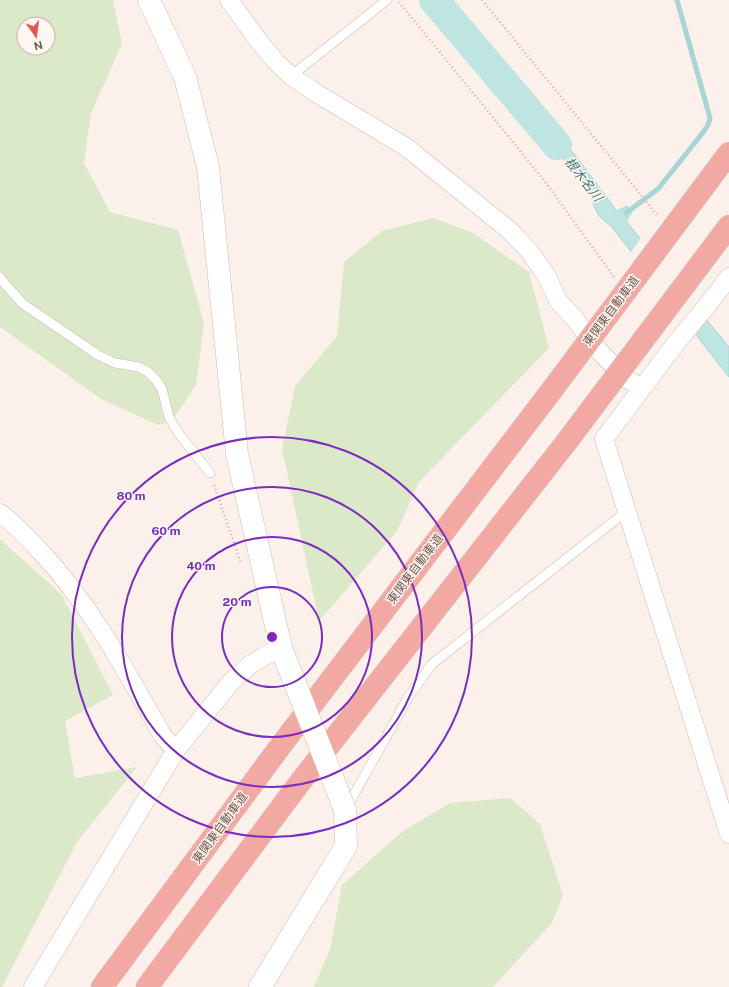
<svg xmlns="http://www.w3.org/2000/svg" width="729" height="987" viewBox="0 0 729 987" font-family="'Public Sans','Noto Sans JP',sans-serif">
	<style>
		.green { fill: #dce9c8; fill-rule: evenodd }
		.water { fill: #bfe5e3; stroke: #a5d6d4 }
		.pier { fill: #fcf1ea }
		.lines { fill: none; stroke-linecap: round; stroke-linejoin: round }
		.stream { stroke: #a5d6d4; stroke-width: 5 }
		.river { stroke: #bfe5e3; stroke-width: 30 }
		.lane-casing { stroke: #d0b9b2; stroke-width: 10 }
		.street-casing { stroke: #d0b9b2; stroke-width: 19 }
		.secondary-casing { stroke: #d5bab2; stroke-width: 23 }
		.highway-casing { stroke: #d9cfcd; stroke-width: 23 }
		.path { stroke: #d5aea5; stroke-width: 2.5; stroke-dasharray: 1 3; stroke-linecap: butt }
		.lane { stroke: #fff; stroke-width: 9 }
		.street { stroke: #fff; stroke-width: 18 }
		.secondary { stroke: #fff; stroke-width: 22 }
		.highway { stroke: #f2a9a4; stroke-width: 22 }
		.secondary-bridge-casing { stroke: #d5bab2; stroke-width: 23; stroke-linecap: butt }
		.highway-bridge-casing { stroke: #d9cfcd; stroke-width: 23; stroke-linecap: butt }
		.secondary-bridge { stroke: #fff; stroke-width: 22 }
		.highway-bridge { stroke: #f2a9a4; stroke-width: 22 }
		.ring { fill: none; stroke: #7b2cbf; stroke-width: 2 }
		.labels { text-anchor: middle; stroke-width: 3; stroke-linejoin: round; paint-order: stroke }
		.street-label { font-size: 12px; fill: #76544e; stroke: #fef6f0 }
		.water-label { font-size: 13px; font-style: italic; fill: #427977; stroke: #fef6f0 }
		.centre { fill: #7b2cbf; stroke: #fef6f0; stroke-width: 2 }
		.ring-label { font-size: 12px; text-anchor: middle; font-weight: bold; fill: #7b2cbf; stroke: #fef6f0; stroke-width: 3; stroke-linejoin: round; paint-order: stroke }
	</style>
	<rect width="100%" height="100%" fill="#fcf1ea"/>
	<g class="green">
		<path d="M0 0H113L122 44 91 113 84 163 110 212 178 230 204 323 196 385 172 421 158 425 101 399 0 327ZM24 24H48V48H24Z"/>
		<polygon points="433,218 473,233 529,272 549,348 419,482 397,531 319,621 282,449 295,386 337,336 344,262 382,231"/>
		<polygon points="0,539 62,595 113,695 65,721 75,778 137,767 77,842 2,987 0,987"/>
		<polygon points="510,798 540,824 563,895 552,923 493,987 314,987 330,949 342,885 403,831 450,803"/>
	</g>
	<polygon class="water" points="523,112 544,118 565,142 617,211 627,206 632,212 626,221 729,347 729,377 611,226 599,216 594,206 589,189"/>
	<polygon class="pier" points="641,238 696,304 683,321 630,254"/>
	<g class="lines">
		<polyline class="stream" points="626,213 658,189 701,135 708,125 710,118 677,0"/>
		<polyline class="river" points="434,0 557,145"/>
		<g class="lane-casing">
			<g id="lane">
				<polyline points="291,76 387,0"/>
				<polyline points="0,277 5,284 23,304 98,355 115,363 139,367 148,372 156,380 162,389 169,417 179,434 210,473"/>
				<polyline points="346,809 409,696 432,664 627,511"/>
			</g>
		</g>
		<g class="street-casing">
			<g id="street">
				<polyline points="229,0 258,40 276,62 291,76 316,93 406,147 509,230 530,252 546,275 559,302 575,319 596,348 628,380 642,388"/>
				<polyline points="729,277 714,297 676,343 604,439 729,834"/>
				<path d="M0 513C15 524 27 537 40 551 91 605 126 671 163 736L176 750"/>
				<polyline points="33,987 176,750 231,682 250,665 266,655 281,648"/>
			</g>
		</g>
		<g class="secondary-casing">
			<g id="secondary">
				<polyline points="149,0 185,77 208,167 237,454 281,648 289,668"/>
				<polyline points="260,987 346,846 345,810"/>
			</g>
		</g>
		<g class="highway-casing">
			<g id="highway">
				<polyline points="102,987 282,744 552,390"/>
				<polyline points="147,987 298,785 568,440"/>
			</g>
		</g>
		<g class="path">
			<polyline points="482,0 658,216"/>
			<polyline points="399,2 543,179 614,277"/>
			<polyline points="214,485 241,563"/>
		</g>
		<use href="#lane" class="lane"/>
		<use href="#street" class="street"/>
		<use href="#secondary" class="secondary"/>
		<use href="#highway" class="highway"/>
		<g class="secondary-bridge-casing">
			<polyline id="secondary-bridge" points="289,668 345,810"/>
		</g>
		<g class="highway-bridge-casing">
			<g id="highway-bridge">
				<polyline points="552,390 729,153"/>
				<polyline points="568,440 729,226"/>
			</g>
		</g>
		<use href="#secondary-bridge" class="secondary-bridge"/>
		<use href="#highway-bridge" class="highway-bridge"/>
	</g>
	<g class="ring">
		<circle cx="272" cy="637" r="50"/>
		<circle cx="272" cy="637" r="100"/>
		<circle cx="272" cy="637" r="150"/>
		<circle cx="272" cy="637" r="200"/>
	</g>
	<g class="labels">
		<g class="street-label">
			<text transform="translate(611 311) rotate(-53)" y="4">東関東自動車道</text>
			<text transform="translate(415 569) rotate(-53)" y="4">東関東自動車道</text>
			<text transform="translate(220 828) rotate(-54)" y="4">東関東自動車道</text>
		</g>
		<g class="water-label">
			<text transform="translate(584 179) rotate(52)" y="5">根木名川</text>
		</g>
	</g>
	<circle cx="272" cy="637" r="6" class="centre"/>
	<g class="ring-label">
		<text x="131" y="500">80 m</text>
		<text x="166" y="535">60 m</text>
		<text x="201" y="570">40 m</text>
		<text x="237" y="606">20 m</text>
	</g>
	<g transform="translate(36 36) rotate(166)"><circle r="19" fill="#fef6f0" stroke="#c8b5af"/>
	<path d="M0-3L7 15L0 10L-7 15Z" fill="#df5856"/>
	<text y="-6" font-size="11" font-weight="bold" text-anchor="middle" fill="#76544e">N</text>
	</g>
</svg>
